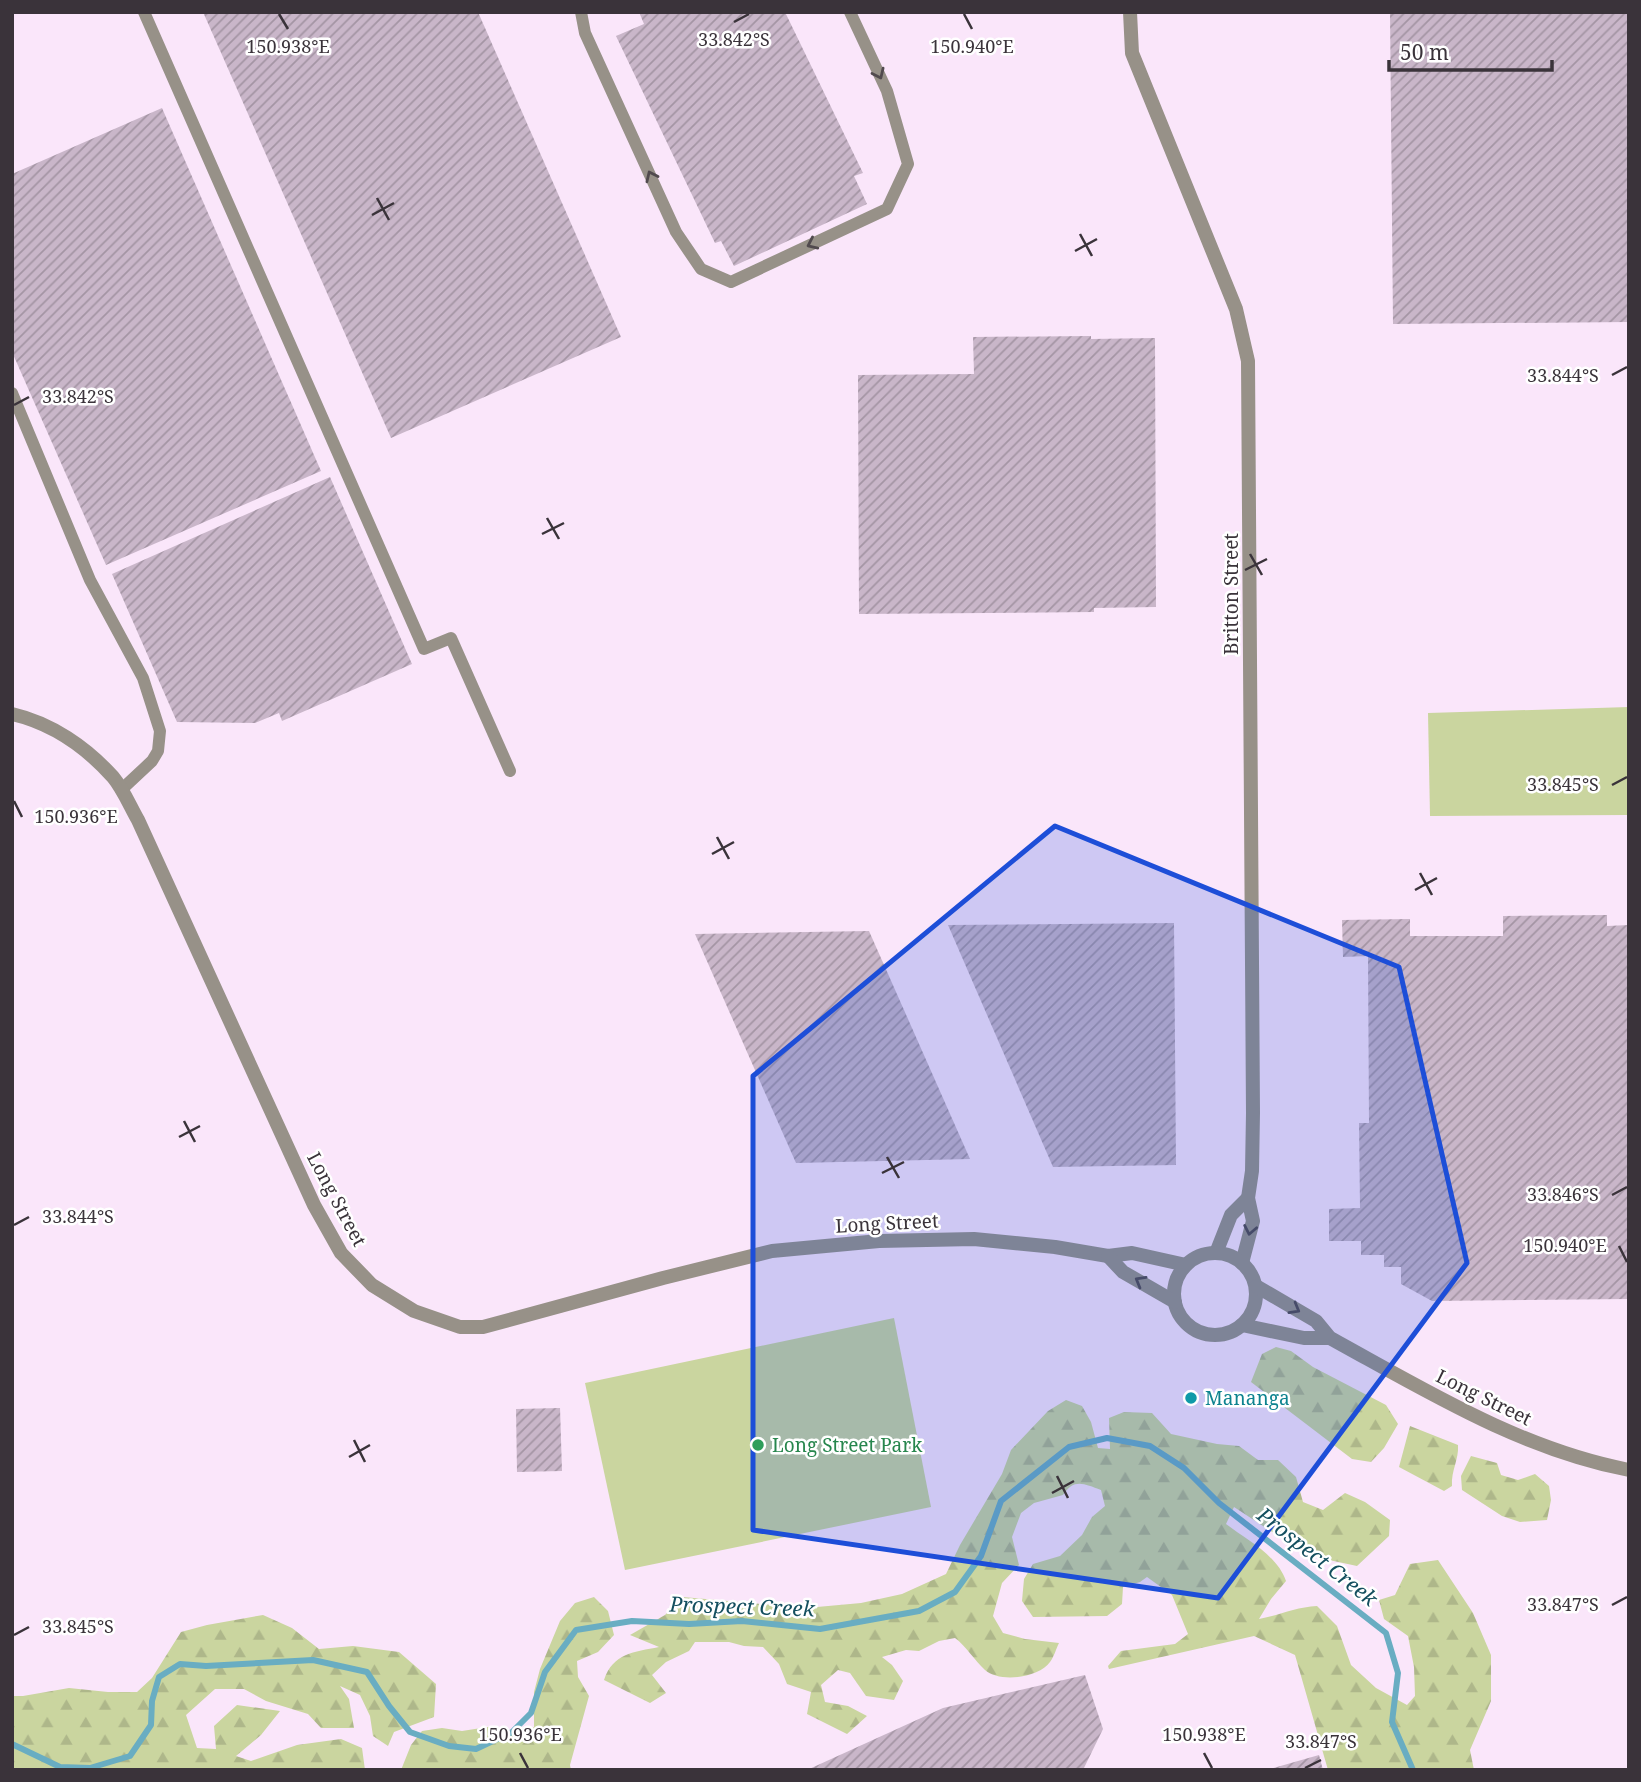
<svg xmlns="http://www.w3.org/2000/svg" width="1641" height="1782" viewBox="0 0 1641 1782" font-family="'Noto Serif',serif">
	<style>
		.green { fill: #cad59f }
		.forest { fill: url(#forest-firs) }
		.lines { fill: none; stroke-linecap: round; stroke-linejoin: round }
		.stream { stroke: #69adc2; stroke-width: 6 }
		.building { fill: url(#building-hatch) }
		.service { stroke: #979188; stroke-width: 12 }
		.minor { stroke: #979188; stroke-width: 14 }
		.tertiary { stroke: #979188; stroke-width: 14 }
		.oneway { stroke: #514a4e }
		.marked { fill: #1d4ed8; fill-opacity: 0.2; stroke: #1d4ed8; stroke-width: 5; stroke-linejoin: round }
		.ticks { fill: none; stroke: #3a333a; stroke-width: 2.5 }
		.culture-dot { fill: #0f9aa8; stroke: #fff; stroke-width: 2.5 }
		.leisure-dot { fill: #2e9e5b; stroke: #fff; stroke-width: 2.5 }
		.labels { text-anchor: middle; stroke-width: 5; stroke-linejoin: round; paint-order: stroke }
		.street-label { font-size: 19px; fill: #3a333a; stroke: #fff }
		.culture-label { font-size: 19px; fill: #0d838f; stroke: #fff; text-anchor: start }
		.leisure-label { font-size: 19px; fill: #27864d; stroke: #fff; text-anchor: start }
		.water-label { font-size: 21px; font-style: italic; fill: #144f5f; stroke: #fff }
		.ticks-label { font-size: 18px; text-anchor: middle; fill: #3a333a; stroke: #fff; stroke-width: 5; stroke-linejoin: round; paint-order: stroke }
	</style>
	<defs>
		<pattern id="forest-firs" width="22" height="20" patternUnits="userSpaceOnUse" patternTransform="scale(1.75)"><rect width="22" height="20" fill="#cad59f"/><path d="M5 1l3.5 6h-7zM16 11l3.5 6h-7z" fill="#aeb78a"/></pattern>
		<pattern id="building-hatch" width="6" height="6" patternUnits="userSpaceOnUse" patternTransform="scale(1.75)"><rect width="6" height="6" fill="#c9b6c9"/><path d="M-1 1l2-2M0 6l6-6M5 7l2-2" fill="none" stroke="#a495a4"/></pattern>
	</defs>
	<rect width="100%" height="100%" fill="#fae6fa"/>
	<g class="green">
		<polygon points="1629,707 1629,815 1430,816 1428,713"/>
		<polygon points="894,1318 931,1507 625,1570 585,1383"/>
	</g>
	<g class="forest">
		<polygon points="1276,1347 1291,1351 1313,1367 1386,1405 1398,1424 1384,1448 1371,1462 1352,1459 1251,1382 1262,1354"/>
		<path d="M1066 1400 1082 1406 1091 1422 1098 1448 1110 1449 1109 1418 1124 1412 1152 1413 1171 1434 1217 1444 1239 1446 1258 1460H1278L1296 1477 1303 1502 1323 1510 1345 1493 1365 1502 1390 1520 1389 1536 1357 1566 1329 1560 1292 1545 1234 1507 1226 1524C1247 1540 1277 1555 1286 1581L1271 1599 1259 1619C1280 1615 1296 1607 1317 1606L1337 1626 1351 1665 1376 1688 1407 1705 1415 1696 1414 1667 1408 1636 1384 1619 1379 1600 1395 1595 1410 1564 1438 1560 1473 1613 1491 1655V1701L1470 1750 1474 1770H1328L1295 1655 1254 1636 1109 1669 1108 1666 1121 1651 1175 1644 1188 1634 1172 1595 1147 1577 1140 1582 1123 1587 1122 1604 1107 1616 1033 1617 1022 1601 1024 1579 1033 1564 1060 1556 1082 1535 1092 1517 1105 1506 1101 1490C1084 1484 1074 1478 1063 1495L1034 1503 1021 1513 1012 1537 1019 1565 1002 1583 993 1616 1003 1633 1025 1639 1059 1643C1056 1649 1054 1657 1050 1662 1039 1678 999 1683 985 1670 974 1660 967 1647 955 1638L939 1641 919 1651 906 1650 882 1657 892 1665 903 1681 894 1700 866 1696 850 1673 838 1670 821 1685 825 1702 848 1706 867 1716 847 1734 807 1714 811 1692 787 1684 779 1664 763 1647 744 1646 729 1642H695L689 1651 666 1662 652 1675 666 1693 650 1703 604 1680C613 1653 634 1652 659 1647L630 1635 665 1615 683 1597 806 1608 861 1603 902 1594 946 1574 960 1545 1002 1474 1011 1450 1048 1411Z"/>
		<path d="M1410 1426 1458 1445C1459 1460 1451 1470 1452 1486L1444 1491 1399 1467Z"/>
		<polygon points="1471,1456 1497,1463 1501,1475 1518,1480 1535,1474 1549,1486 1551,1500 1547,1520 1520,1522 1502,1516 1462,1490 1461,1476"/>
		<polygon points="594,1597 608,1611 614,1635 598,1652 577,1661 578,1677 589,1696 570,1765 571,1770 401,1770 411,1745 422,1731 442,1728 462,1731 494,1726 522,1737 534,1727 534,1692 540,1669 560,1621 575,1603"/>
		<polygon points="263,1615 292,1628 319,1649 353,1646 399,1652 436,1684 434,1717 394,1732 388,1746 373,1736 370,1716 360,1695 340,1686 349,1699 354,1728 321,1728 308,1714 266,1701 244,1689 215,1689 186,1715 197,1748 216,1749 214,1726 237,1705 280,1711 261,1735 236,1756 251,1761 297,1745 341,1739 362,1748 365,1770 12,1770 12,1696 23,1696 69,1688 108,1692 137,1692 152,1678 181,1632 207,1625"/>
	</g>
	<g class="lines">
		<polyline class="stream" points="12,1744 60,1767 90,1768 130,1756 151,1725 152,1701 159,1677 180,1664 206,1666 313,1660 367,1672 389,1706 410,1732 449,1746 476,1749 512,1732 531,1713 545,1672 576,1630 632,1621 689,1624 742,1621 820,1629 919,1611 955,1592 981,1556 1001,1501 1069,1447 1107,1438 1150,1446 1184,1468 1219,1503 1386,1633 1398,1673 1392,1722 1413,1770"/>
	</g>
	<g class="building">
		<polygon points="203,12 478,12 621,337 391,438"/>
		<polygon points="639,12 785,12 863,173 854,176 867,204 734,266 721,241 715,243 616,36 644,24"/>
		<polygon points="1390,12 1629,12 1629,322 1393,324"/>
		<polygon points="162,108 321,471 106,565 12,352 12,174"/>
		<polygon points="1091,336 1091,339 1155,338 1156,607 1094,608 1094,612 859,614 858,375 974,374 973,337"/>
		<polygon points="330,477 412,664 282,721 279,713 255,723 177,722 112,574"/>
		<polygon points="1607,915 1607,926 1629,925 1629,1299 1432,1301 1401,1284 1401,1267 1384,1267 1384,1255 1361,1255 1361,1241 1329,1241 1329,1209 1360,1208 1359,1123 1369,1123 1368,956 1343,957 1342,920 1410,919 1410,936 1503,936 1503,916"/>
		<polygon points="1174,923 1176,1165 1053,1167 948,925"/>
		<polygon points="869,931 970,1159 796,1163 695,934"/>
		<polygon points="560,1408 562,1471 517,1472 516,1409"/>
		<polygon points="1085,1675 1103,1729 1083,1770 807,1770 943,1708"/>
		<polygon points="1319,1755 1323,1770 1270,1770 1270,1769"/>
	</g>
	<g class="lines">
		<g class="service">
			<polyline points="144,12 424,649 451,638 510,771"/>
			<polyline points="581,12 585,33 676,232 701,269 731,282 887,209 908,164 887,91 850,12"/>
			<polyline points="12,393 90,580 143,678 160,731 158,751 152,761 121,790"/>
		</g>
		<g class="minor">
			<polyline points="1130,12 1132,53 1236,309 1248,361 1253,1113 1252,1171 1248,1198 1253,1221 1242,1263"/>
			<polyline points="1216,1253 1231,1215 1248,1198"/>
		</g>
		<g class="tertiary">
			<path d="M12 714C51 723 86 747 113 777 123 789 130 806 138 820L314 1205 341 1253 372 1285 414 1311 460 1327H483L663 1278 772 1251 879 1241 974 1239 1055 1247 1108 1256 1132 1253 1186 1265"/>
			<circle cx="1215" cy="1294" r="41"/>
			<polyline points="1108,1256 1123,1272 1175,1302"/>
			<path d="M1256 1286 1316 1321 1330 1338C1425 1390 1520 1449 1629 1470"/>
			<polyline points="1242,1325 1304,1338 1330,1338"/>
		</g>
	</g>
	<defs><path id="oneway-chevron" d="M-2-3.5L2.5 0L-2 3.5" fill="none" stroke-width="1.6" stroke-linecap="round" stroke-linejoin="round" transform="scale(1.75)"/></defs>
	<g class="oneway">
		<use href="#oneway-chevron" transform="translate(879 74) rotate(65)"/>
		<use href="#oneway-chevron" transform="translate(651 176) rotate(-115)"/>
		<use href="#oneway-chevron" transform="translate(812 244) rotate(155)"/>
		<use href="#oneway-chevron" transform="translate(1250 1230) rotate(101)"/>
		<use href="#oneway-chevron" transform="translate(1140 1281) rotate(-150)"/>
		<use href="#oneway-chevron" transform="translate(1295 1309) rotate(30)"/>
	</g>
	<path class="marked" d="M1055 826 1399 967 1467 1263 1218 1598 753 1530V1076Z"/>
	<path class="ticks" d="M279 14 288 29M964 14 972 29M734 22 749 14M377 198 389 220M372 215 394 203M1080 234 1092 256M1075 251 1097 239M1612 375 1627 367M14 405 29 397M547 518 559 539M542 534 564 523M1250 554 1262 575M1245 570 1267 559M1612 785 1627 777M14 801 22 817M717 837 729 859M712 854 734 842M1420 873 1432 895M1415 890 1437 878M184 1121 195 1142M179 1137 200 1126M887 1157 899 1178M882 1173 904 1162M1612 1195 1627 1187M14 1225 29 1217M1619 1246 1627 1262M354 1440 365 1462M349 1457 370 1445M1057 1476 1068 1498M1052 1493 1074 1481M1612 1605 1627 1597M14 1635 29 1627M520 1753 528 1768M1204 1753 1212 1768M1305 1768 1321 1760"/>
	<circle class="culture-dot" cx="1191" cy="1398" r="7"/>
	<circle class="leisure-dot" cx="758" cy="1445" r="7"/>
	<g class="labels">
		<g class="street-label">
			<text transform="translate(1231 594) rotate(-90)" y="7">Britton Street</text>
			<text transform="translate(337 1199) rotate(62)" y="7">Long Street</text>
			<text transform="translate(887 1223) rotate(-3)" y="7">Long Street</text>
			<text transform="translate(1484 1397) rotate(26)" y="7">Long Street</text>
		</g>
		<g class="culture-label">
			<text x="1205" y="1405">Mananga</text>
		</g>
		<g class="leisure-label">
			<text x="772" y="1452">Long Street Park</text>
		</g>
		<g class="water-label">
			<text transform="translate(1317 1557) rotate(38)" y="7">Prospect Creek</text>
			<text transform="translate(742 1607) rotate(2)" y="7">Prospect Creek</text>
		</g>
	</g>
	<g class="ticks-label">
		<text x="734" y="46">33.842°S</text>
		<text x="288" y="53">150.938°E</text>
		<text x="972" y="53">150.940°E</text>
		<text x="1563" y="382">33.844°S</text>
		<text x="78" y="403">33.842°S</text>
		<text x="1563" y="791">33.845°S</text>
		<text x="76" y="823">150.936°E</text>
		<text x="1563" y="1201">33.846°S</text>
		<text x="78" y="1223">33.844°S</text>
		<text x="1565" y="1252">150.940°E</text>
		<text x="1563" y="1611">33.847°S</text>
		<text x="78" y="1633">33.845°S</text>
		<text x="520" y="1741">150.936°E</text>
		<text x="1204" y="1741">150.938°E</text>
		<text x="1321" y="1748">33.847°S</text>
	</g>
	<rect width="1641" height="1782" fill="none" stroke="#3a333a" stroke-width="28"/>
	<path d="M1389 60v10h163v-10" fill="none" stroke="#3a333a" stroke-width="3.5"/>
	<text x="1400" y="60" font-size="21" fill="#3a333a" stroke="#ffffff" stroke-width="5" paint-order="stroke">50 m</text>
</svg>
